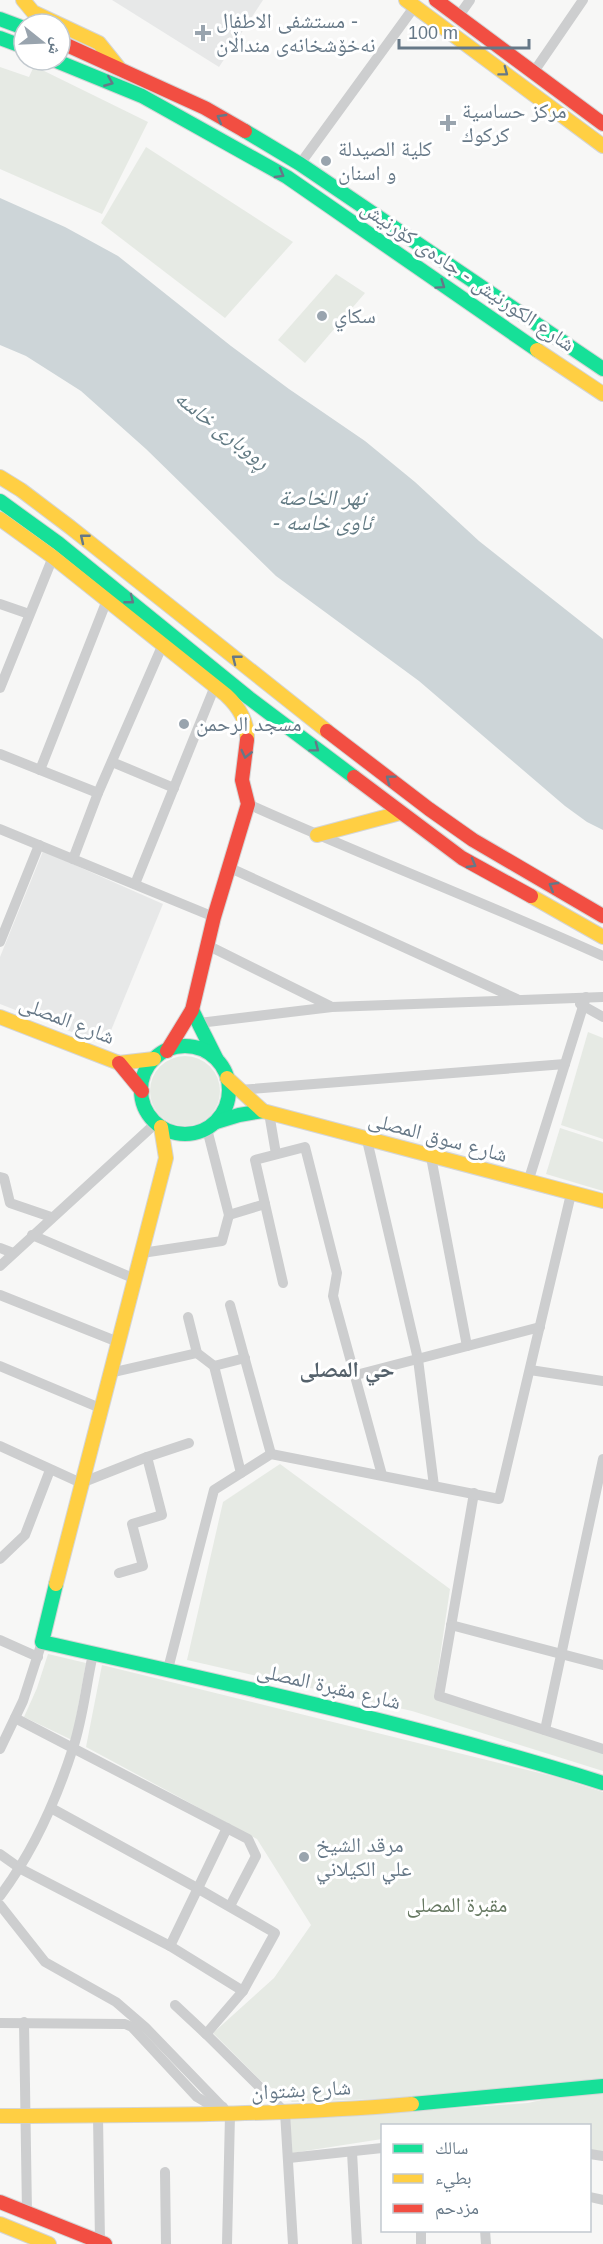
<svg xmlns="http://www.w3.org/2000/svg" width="603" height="2244" viewBox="0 0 603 2244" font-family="Arial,'Noto Naskh Arabic',sans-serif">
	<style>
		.built { fill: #e7e8e8 }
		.green { fill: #e6eae4 }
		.water { fill: #cdd5d8 }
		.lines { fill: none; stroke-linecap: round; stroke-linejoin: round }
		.fast-casing { stroke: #d4d5d6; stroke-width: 16 }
		.slow-casing { stroke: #d4d5d6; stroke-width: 16 }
		.jam-casing { stroke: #d4d5d6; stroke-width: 16 }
		.street { stroke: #cdcecf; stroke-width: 10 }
		.fast { stroke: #16e098; stroke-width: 14 }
		.slow { stroke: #ffcf43; stroke-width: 14 }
		.jam { stroke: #f24e42; stroke-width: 14 }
		.oneway { stroke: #667887 }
		.poi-dot { fill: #99a4ae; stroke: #fff; stroke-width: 2 }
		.labels { text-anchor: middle; stroke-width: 6; stroke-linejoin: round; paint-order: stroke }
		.poi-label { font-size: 21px; fill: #667887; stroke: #fff; text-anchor: start }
		.street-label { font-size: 21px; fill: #667887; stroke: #fff }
		.park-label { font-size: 21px; fill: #667861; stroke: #fff }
		.water-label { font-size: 22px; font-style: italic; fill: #627a83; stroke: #fff }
		.neighbourhood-label { font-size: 22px; font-weight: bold; fill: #54616b; stroke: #fff }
	</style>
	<rect width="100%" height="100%" fill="#f7f7f6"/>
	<g class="built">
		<polygon points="112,0 263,0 219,67"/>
		<polygon points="43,851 163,904 105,1045 0,1004 0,957"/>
	</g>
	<g class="green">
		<polygon points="34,66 148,122 102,214 0,169 0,67 29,77"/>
		<polygon points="146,147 293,242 225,318 101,223"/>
		<polygon points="336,274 365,293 305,363 278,340"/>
		<polygon points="588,1032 603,1038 603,1139 561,1125"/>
		<circle cx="185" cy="1091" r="35"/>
		<polygon points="560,1128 603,1142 603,1191 546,1174"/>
		<polygon points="280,1464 450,1589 434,1697 603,1753 603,1771 412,1711 187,1660 223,1502"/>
		<polygon points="48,1654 86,1663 72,1740 24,1717 37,1688"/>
		<polygon points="102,1665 556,1777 603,1792 603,2079 408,2098 292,2102 260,2080 213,2033 274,1978 311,1925 257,1839 86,1747"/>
		<polygon points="603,2092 603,2153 590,2151 590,2126 382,2126 382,2139 292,2153 290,2120 528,2103 559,2096"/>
	</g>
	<polygon class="water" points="0,198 65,227 118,256 231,346 289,389 365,441 415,482 479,541 603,639 603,830 587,822 565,806 419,681 276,576 146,449 81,391 26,356 0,345"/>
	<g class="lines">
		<g class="fast-casing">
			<g id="fast">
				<polyline points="0,19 24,28"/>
				<polyline points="0,38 24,47"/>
				<polyline points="54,60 142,96 287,177 537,350"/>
				<polyline points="245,131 300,164 603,369"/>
				<polyline points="0,501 58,543 249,698 354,777"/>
				<polyline points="192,1010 216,1058"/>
				<circle cx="185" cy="1090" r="44"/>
				<polyline points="216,1122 239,1115 263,1111"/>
				<path d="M56 1584 42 1642C230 1684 419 1725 603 1783"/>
				<polyline points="412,2104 603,2086"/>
			</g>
		</g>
		<g class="slow-casing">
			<g id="slow">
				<polyline points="23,0 33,12 99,43 119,68"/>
				<polyline points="406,0 603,146"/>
				<polyline points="537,350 603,394"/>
				<polyline points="0,477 21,490 70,527 327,731"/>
				<path d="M0 519 53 557 226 695C239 707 248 721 247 740"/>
				<polyline points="317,835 400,813"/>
				<polyline points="531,896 603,937"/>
				<polyline points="0,1017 119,1063 154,1059"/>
				<polyline points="227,1078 263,1111 603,1201"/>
				<polyline points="56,1584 166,1158 161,1127"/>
				<path d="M0 2116C138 2115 275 2116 412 2104"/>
				<polyline points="0,2224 49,2244"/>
			</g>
		</g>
		<g class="jam-casing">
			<g id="jam">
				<polyline points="436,0 603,124"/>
				<polyline points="60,42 205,108 245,131"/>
				<polyline points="327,731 429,809 473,840 603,916"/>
				<polyline points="354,777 462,858 531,896"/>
				<polyline points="167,1051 192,1010 214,917 248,804 242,780 247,740"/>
				<polyline points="119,1063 142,1091"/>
				<polyline points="0,2202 105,2244"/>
			</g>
		</g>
		<g class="street">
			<polyline points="458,17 470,0"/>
			<polyline points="533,73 583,0"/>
			<polyline points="300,164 415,6"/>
			<polyline points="0,604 29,614"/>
			<polyline points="0,688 53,557"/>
			<polyline points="0,754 98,793"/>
			<polyline points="112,762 174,788"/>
			<polyline points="40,770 107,600"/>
			<path d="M248 804C366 857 486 903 603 956"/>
			<polyline points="0,829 214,917"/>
			<polyline points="73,859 98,793 163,644"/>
			<polyline points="228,867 517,999"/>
			<polyline points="135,884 215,686"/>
			<polyline points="0,942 39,845"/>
			<polyline points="207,945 330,1006"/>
			<polyline points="580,1004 603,1017"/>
			<polyline points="199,1023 332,1007 603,997"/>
			<polyline points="239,1090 565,1064"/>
			<polyline points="269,1113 276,1154"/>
			<polyline points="367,1140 418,1359 434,1486"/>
			<polyline points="431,1157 467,1346"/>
			<polyline points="0,1177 4,1178 10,1203 51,1217"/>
			<polyline points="528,1182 586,997"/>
			<polyline points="229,1215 265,1204"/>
			<polyline points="32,1235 135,1279"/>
			<polyline points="0,1248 13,1253"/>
			<polyline points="142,1253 222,1241 229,1215 207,1129"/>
			<polyline points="0,1266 156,1123"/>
			<polyline points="283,1283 255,1160 305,1147 337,1273 333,1296 382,1475"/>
			<polyline points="0,1295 118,1342"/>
			<polyline points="230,1305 271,1454"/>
			<polyline points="188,1317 197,1353 214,1366 241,1473"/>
			<polyline points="0,1366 100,1408"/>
			<polyline points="214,1366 245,1358"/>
			<polyline points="530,1370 603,1381"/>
			<polyline points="110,1373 197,1353"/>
			<polyline points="356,1375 540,1327"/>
			<polyline points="0,1446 81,1483 147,1457 189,1443"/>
			<polyline points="474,1493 439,1696 603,1749"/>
			<polyline points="0,1559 25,1535 50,1470"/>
			<polyline points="119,1573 143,1566 132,1524 162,1515 147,1457"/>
			<polyline points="451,1625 603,1665"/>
			<polyline points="0,1640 38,1657"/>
			<polyline points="168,1669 214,1490 271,1454 499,1499 571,1194"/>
			<polyline points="15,1718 248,1839 256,1856 230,1906"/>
			<polyline points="545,1730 603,1459"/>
			<polyline points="0,1749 23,1701 42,1642"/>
			<polyline points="51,1808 197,1888 275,1933 243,1991"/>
			<polyline points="0,1854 21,1869 170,1946 243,1991 206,2034 285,2112 293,2244"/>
			<path d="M0 1896C33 1852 56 1801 73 1748 83 1718 86 1685 93 1654"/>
			<polyline points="0,1905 45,1962 116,2002 145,2027 230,2115 227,2244"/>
			<polyline points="170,1946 227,1828"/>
			<polyline points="175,2005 206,2034"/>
			<polyline points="24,2022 27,2213"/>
			<polyline points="0,2023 125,2024 132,2027 197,2097 212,2106 223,2107"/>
			<polyline points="98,2116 100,2242"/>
			<polyline points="352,2152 357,2244"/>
			<polyline points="590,2154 603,2156"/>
			<polyline points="289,2158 382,2148"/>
			<polyline points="165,2172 166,2244"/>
			<polyline points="590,2197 603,2200"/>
			<polyline points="421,2230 421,2244"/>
			<polyline points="485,2230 486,2244"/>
		</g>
		<use href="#fast" class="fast"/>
		<use href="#slow" class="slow"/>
		<use href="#jam" class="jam"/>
	</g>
	<defs><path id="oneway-chevron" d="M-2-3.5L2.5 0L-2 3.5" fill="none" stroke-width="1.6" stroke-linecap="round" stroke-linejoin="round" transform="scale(1.5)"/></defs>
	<g class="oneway">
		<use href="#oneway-chevron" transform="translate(504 72) rotate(37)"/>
		<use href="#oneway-chevron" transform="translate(109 82) rotate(22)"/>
		<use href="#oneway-chevron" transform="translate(221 118) rotate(-150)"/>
		<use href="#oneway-chevron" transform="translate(280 174) rotate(30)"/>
		<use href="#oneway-chevron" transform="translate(441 285) rotate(35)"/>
		<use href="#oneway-chevron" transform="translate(84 538) rotate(-141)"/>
		<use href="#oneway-chevron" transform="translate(130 600) rotate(38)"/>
		<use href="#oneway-chevron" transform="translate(236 659) rotate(-142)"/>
		<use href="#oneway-chevron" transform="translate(315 748) rotate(37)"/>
		<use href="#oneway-chevron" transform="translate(246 754) rotate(103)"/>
		<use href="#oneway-chevron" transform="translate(390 779) rotate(-143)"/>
		<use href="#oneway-chevron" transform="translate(472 864) rotate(30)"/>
		<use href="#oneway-chevron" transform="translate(553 886) rotate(-149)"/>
	</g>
	<g class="poi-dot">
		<path d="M200 24h6v6h6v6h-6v6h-6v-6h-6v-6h6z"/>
		<path d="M445 114h6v6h6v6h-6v6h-6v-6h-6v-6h6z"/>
		<circle cx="326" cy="161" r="6"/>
		<circle cx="322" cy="316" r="6"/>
		<circle cx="184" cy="724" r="6"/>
		<circle cx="304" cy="1857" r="6"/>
	</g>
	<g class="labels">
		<g class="poi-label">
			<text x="216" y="28">مستشفى الاطفال -<tspan x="216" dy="24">نەخۆشخانەی منداڵان</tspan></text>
			<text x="462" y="118">مركز حساسية<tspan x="462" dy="24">كركوك</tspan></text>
			<text x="338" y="156">كلية الصيدلة<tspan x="338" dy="24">و اسنان</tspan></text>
			<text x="334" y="323">سكاي</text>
			<text x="196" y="731">مسجد الرحمن</text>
			<text x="316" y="1852">مرقد الشيخ<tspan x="316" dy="24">علي الكيلاني</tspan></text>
		</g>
		<g class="street-label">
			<text transform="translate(468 276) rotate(34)" y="7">شارع الكورنيش - جادەی کۆرنیش</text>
			<text transform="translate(67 1020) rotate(21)" y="7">شارع المصلى</text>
			<text transform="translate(438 1137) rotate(15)" y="7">شارع سوق المصلى</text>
			<text transform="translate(329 1686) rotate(13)" y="7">شارع مقبرة المصلى</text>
			<text transform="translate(301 2090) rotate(-3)" y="7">شارع بشتوان</text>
		</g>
		<g class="park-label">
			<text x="457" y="1912">مقبرة المصلى</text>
		</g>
		<g class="water-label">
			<text transform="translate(223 429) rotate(38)" y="8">ڕووباری خاسە</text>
			<text x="322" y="505">نهر الخاصة<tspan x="322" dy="25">- ئاوی خاسە</tspan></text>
		</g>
		<g class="neighbourhood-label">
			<text x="347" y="1377">حي المصلى</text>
		</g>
	</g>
	<rect x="381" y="2124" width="210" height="108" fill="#ffffff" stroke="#c2c9cf" stroke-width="1.5"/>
	<rect x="393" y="2144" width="30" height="9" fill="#16e098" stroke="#c2c9cf" stroke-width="1.5"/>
	<text x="435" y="2154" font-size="18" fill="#667887">سالك</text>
	<rect x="393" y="2174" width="30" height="9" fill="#ffcf43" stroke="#c2c9cf" stroke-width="1.5"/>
	<text x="435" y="2184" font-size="18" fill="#667887">بطيء</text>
	<rect x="393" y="2204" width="30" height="9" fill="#f24e42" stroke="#c2c9cf" stroke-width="1.5"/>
	<text x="435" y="2214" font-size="18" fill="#667887">مزدحم</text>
	<g transform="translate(42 42) rotate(108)"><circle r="28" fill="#ffffff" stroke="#c2c9cf" stroke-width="1.5"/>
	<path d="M0-4.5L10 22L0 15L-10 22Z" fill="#99a4ae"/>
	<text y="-9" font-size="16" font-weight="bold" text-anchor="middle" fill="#667887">ش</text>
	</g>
	<path d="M399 39v9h130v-9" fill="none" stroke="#667887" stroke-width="3"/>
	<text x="408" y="39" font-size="18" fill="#667887" stroke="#ffffff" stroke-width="4.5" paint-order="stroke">100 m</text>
</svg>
